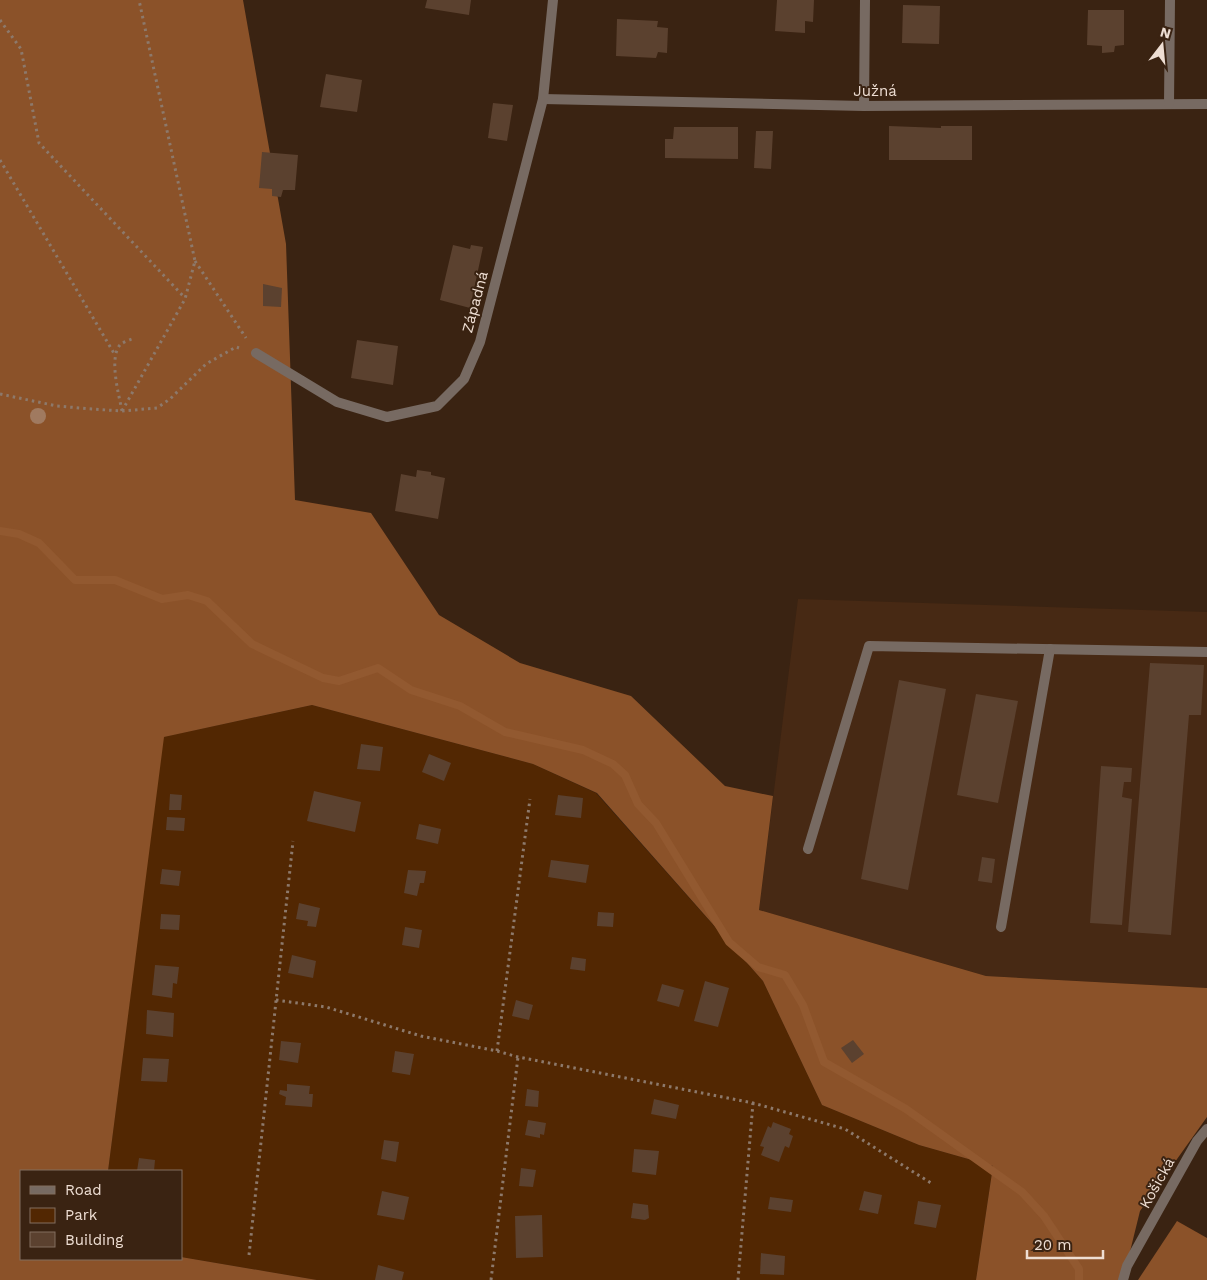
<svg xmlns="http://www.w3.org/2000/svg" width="1207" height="1280" viewBox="0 0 1207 1280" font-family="'Work Sans',sans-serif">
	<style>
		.built { fill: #472914 }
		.green { fill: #522702 }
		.forest { fill: #8b5229 }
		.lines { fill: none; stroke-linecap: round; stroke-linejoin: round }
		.stream { stroke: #925930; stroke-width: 8 }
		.building { fill: #5b412f }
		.path { stroke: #8d796b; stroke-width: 3; stroke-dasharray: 2.5 4; stroke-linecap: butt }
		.service { stroke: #776a62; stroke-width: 10 }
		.minor { stroke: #776a62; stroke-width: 10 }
		.tertiary { stroke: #776a62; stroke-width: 10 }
		.tree { fill: #a07a60 }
		.labels { text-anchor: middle; stroke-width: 4; stroke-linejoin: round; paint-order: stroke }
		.street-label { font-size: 15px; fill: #eeded3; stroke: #3a2312 }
	</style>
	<rect width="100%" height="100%" fill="#3a2312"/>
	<polygon class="built" points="798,599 1207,612 1207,988 986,976 759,910"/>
	<polygon class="green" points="312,705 533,764 596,793 763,981 822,1105 919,1145 993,1166 976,1280 317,1280 181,1257 181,1171 108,1171 163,737"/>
	<g class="forest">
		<polygon points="0,0 243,0 286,244 295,500 371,513 439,615 520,663 631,696 725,786 773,796 759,910 986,976 1207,988 1207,1117 1140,1211 1123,1280 976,1280 993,1166 919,1145 822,1105 763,981 597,793 533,764 312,705 164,737 108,1171 21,1171 21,1259 181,1259 181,1257 317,1280 0,1280"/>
		<polygon points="1177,1221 1207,1238 1207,1280 1138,1280"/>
	</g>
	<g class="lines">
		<polyline class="stream" points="0,531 19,534 39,543 75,580 115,580 162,599 188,595 207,601 252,644 323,678 339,681 378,668 411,690 460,706 505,732 583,750 613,764 625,775 638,804 656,823 729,942 758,967 785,975 803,1005 824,1062 906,1109 1022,1192 1044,1216 1079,1269 1079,1280"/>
	</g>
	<g class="building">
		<polygon points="427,0 471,0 469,15 425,8"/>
		<polygon points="777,0 814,0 813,22 805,21 805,33 775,31"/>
		<polygon points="903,5 940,6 939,44 902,43"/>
		<polygon points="1088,10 1124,10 1124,45 1115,46 1114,52 1102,53 1102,46 1087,45"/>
		<polygon points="617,19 658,21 657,27 668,28 667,53 658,52 656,58 616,56"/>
		<polygon points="326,74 362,80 357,112 320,107"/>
		<polygon points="493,103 513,105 507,141 488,138"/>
		<polygon points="889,126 941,128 941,126 972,126 972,160 889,160"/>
		<polygon points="674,127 738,127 738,159 665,158 665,139 673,139"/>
		<polygon points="756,131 773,131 771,169 754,168"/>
		<polygon points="262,152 298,155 295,190 283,190 281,197 272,196 272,189 259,188"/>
		<polygon points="453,245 470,249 471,245 483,247 470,308 440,300"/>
		<polygon points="263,284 282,288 281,307 263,306"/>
		<polygon points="357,340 398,346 393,385 351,378"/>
		<polygon points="417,470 431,472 431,475 445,478 438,519 395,511 401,474 416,477"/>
		<polygon points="1150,663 1204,665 1201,715 1189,715 1171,935 1128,932"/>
		<polygon points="899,680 946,689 908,890 861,879"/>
		<polygon points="976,694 1018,701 998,803 957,795"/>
		<polygon points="361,744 383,747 380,771 357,769"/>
		<polygon points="429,754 451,763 444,781 422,772"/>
		<polygon points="1101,766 1132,768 1131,782 1124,782 1122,797 1132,799 1122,925 1090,923"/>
		<polygon points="314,791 361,802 355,832 307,821"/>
		<polygon points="170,794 182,795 181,810 169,810"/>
		<polygon points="558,795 583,798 581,818 555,815"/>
		<polygon points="167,817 185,818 184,831 166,830"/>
		<polygon points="419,824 441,829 438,844 416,839"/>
		<polygon points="982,857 995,859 992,883 978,881"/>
		<polygon points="551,860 589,865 586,883 548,877"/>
		<polygon points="162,869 181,871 179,886 160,884"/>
		<polygon points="408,870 426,871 424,883 420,883 417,896 404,893"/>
		<polygon points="299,903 320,908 316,927 307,926 308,921 296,919"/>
		<polygon points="598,912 614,913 613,927 597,926"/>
		<polygon points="161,914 180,915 179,930 160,929"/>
		<polygon points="405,927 422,930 419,948 402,945"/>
		<polygon points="292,955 316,961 313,978 288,973"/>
		<polygon points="572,957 586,959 585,971 570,969"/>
		<polygon points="155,965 179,967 177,984 173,983 172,998 152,995"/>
		<polygon points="705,981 729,988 718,1027 694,1021"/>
		<polygon points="662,984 684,990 679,1007 657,1001"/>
		<polygon points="516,1000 533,1005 529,1020 512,1016"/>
		<polygon points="147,1010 174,1013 173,1037 146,1034"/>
		<polygon points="853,1040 864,1054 852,1063 841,1048"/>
		<polygon points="281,1041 301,1043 298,1063 279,1060"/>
		<polygon points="395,1051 414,1054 410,1075 392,1072"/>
		<polygon points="143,1058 169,1059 167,1082 141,1081"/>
		<polygon points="287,1084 310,1086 309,1094 313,1094 312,1107 285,1105 286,1097 279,1094 280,1090 287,1091"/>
		<polygon points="527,1089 539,1091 538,1107 525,1106"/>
		<polygon points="654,1099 679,1105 676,1119 651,1114"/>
		<polygon points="528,1120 546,1123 544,1135 540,1134 540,1138 525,1135"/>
		<polygon points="773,1122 791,1129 789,1134 793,1136 789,1148 785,1146 779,1162 761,1155 764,1147 760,1146 768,1126 771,1128"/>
		<polygon points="384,1140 399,1142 396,1162 381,1159"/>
		<polygon points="634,1149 659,1151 656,1175 632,1172"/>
		<polygon points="139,1158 155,1160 154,1171 137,1171"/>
		<polygon points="521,1168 536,1170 533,1187 519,1186"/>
		<polygon points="382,1191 409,1197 404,1220 377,1215"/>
		<polygon points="864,1191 882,1195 878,1214 859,1210"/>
		<polygon points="770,1197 793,1200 791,1212 768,1209"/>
		<polygon points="918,1201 941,1205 936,1228 914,1224"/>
		<polygon points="633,1203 648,1205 649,1218 645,1220 631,1218"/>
		<polygon points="542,1215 543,1257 516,1258 515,1216"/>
		<polygon points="761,1253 785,1256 784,1275 760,1274"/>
		<polygon points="378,1265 404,1272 402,1280 375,1280"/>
	</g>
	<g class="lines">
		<g class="path">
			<polyline points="0,20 21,49 39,143 185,298"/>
			<polyline points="0,160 115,355"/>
			<polyline points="195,261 246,338"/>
			<polyline points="0,394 57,406 92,409 122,411 157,408 170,399 206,364 236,347 239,348"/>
			<polyline points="122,411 185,299 195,261 139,0"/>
			<path d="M122 411C119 395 108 356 121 344 124 342 129 340 132 339"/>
			<polyline points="276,1000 326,1007 421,1036 497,1051 518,1057 753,1103 845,1129 931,1183"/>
			<polyline points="497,1051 530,799"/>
			<polyline points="249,1255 293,841"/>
			<polyline points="491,1280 518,1057"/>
			<polyline points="738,1280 753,1103"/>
		</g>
		<g class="service">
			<polyline points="808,849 869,646 1207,652"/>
			<polyline points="1001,927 1050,649"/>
		</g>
		<g class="minor">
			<polyline points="543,99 864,106 1207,104"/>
			<polyline points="1169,104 1170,0"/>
			<polyline points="864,106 865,0"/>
			<polyline points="256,353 337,402 387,417 437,406 464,379 480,342 543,99 553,0"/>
		</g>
		<polyline class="tertiary" points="1123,1280 1127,1266 1197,1141 1207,1129"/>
	</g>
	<circle class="tree" cx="38" cy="416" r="8"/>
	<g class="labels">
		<g class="street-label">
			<text x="875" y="96">Južná</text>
			<text transform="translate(475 302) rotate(-75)" y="5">Západná</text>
			<text transform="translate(1157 1183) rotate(-61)" y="5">Košická</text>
		</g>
	</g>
	<rect x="20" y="1170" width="162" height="90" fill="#3a2312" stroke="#826e5f"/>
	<rect x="30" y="1186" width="25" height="8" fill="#776a62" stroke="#826e5f"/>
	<text x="65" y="1195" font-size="15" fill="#eeded3">Road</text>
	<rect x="30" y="1208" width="25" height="15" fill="#522702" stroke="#826e5f"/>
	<text x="65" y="1220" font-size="15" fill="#eeded3">Park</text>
	<rect x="30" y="1232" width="25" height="15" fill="#5b412f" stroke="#826e5f"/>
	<text x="65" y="1245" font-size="15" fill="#eeded3">Building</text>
	<g transform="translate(1162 45) rotate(16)" stroke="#3a2312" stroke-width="4" paint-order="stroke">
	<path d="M0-4L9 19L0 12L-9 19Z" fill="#eeded3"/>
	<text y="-8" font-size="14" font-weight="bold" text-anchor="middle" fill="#eeded3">N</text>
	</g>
	<path d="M1027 1250v8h76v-8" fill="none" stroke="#eeded3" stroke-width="2.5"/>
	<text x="1034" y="1250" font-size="15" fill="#eeded3" stroke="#3a2312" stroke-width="4" paint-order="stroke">20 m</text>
</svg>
